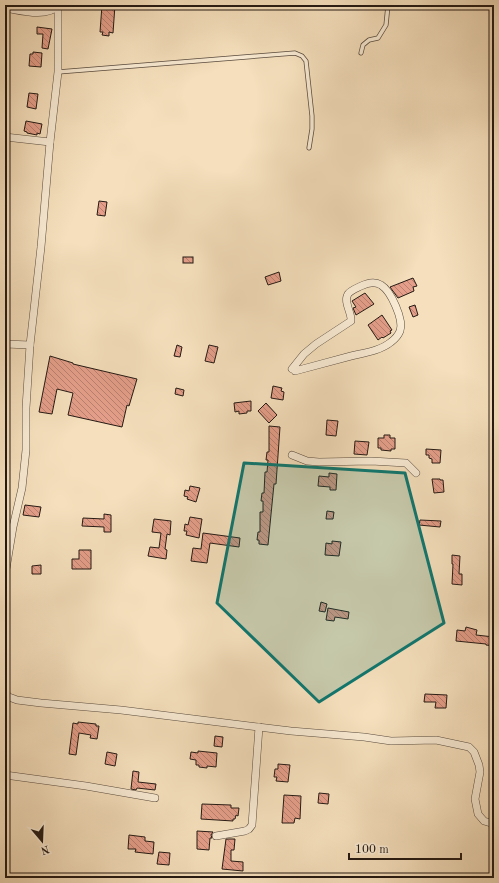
<svg xmlns="http://www.w3.org/2000/svg" width="499" height="883" viewBox="0 0 499 883" font-family="'Old Standard TT',serif">
	<style>
		.building { fill: url(#building-back-hatch); stroke: #241913 }
		.lines { fill: none; stroke-linecap: round; stroke-linejoin: round }
		.service-casing { stroke: #584a3d; stroke-width: 5 }
		.minor-casing { stroke: #584a3d; stroke-width: 8 }
		.service { stroke: #f8ead3; stroke-width: 3.5 }
		.minor { stroke: #f8ead3; stroke-width: 7 }
		.marked { fill: #0f766e; fill-opacity: 0.2; stroke: #0f766e; stroke-width: 3; stroke-linejoin: round }
	</style>
	<defs>
		<pattern id="building-back-hatch" width="6" height="6" patternUnits="userSpaceOnUse"><rect width="6" height="6" fill="#e49e89"/><path d="M-1 5l2 2M0 0l6 6M5-1l2 2" fill="none" stroke="#b9806f"/></pattern>
	</defs>
	<rect width="100%" height="100%" fill="#f5dfbc"/>
	<filter id="stains"><feTurbulence type="fractalNoise" baseFrequency=".005" numOctaves="4"/><feColorMatrix values="0 0 0 0 .2 0 0 0 0 .09 0 0 0 0 .02 0 0 0 .5 -.17"/></filter>
	<radialGradient id="worn" r=".72"><stop offset=".6" stop-color="#630" stop-opacity="0"/><stop offset="1" stop-color="#630" stop-opacity=".3"/></radialGradient>
	<g class="building">
		<polygon points="102,5 115,5 113,33 109,32 109,36 102,35 103,32 100,32"/>
		<polygon points="37,27 52,29 48,49 42,48 43,34 37,34"/>
		<polygon points="33,52 42,53 41,67 29,66 30,54 33,54"/>
		<polygon points="29,93 38,94 36,109 27,107"/>
		<polygon points="26,121 42,124 40,134 37,133 37,135 27,133 27,132 24,131"/>
		<polygon points="99,201 107,202 105,216 97,215"/>
		<rect x="183" y="257" width="10" height="6"/>
		<polygon points="279,272 281,281 268,285 265,277"/>
		<polygon points="413,278 417,286 413,287 414,291 398,298 390,287"/>
		<polygon points="365,293 374,304 356,315 353,308 356,307 352,301"/>
		<polygon points="415,305 418,315 413,317 409,307"/>
		<polygon points="382,315 392,330 390,331 391,333 383,338 382,337 378,340 368,325"/>
		<polygon points="177,345 182,347 180,357 174,356"/>
		<polygon points="209,345 218,347 214,363 205,361"/>
		<polygon points="50,356 73,363 73,364 137,379 129,406 127,405 122,427 68,415 73,393 57,389 52,414 39,412"/>
		<polygon points="273,386 282,388 281,391 284,392 283,400 271,398"/>
		<polygon points="176,388 184,390 183,396 175,394"/>
		<polygon points="251,401 251,411 247,411 247,413 239,414 239,411 235,412 234,403"/>
		<polygon points="266,403 277,415 269,423 258,411"/>
		<polygon points="327,420 338,421 336,436 326,435"/>
		<polygon points="269,426 280,427 276,484 274,484 268,545 259,544 259,540 257,540 258,532 260,532 260,512 263,512 263,501 261,501 262,493 264,493 265,472 267,472 268,460 266,460 267,452 269,452"/>
		<polygon points="384,435 390,435 390,438 395,438 395,449 391,449 391,451 381,450 381,448 378,448 378,438 384,438"/>
		<polygon points="355,441 369,442 367,455 354,454"/>
		<polygon points="426,449 441,450 440,463 432,463 432,459 429,458 429,455 426,455"/>
		<polygon points="329,473 337,474 336,490 330,490 330,487 318,486 319,476 329,477"/>
		<polygon points="432,479 440,479 440,480 443,480 444,492 434,493"/>
		<polygon points="190,486 200,488 196,502 187,499 188,497 184,496 185,490 189,491"/>
		<polygon points="25,505 41,507 39,517 23,515"/>
		<polygon points="327,511 334,512 333,519 326,519"/>
		<polygon points="104,514 111,515 111,532 104,532 104,527 82,526 83,518 104,519"/>
		<polygon points="190,517 202,519 199,538 186,535 187,531 184,531 185,524 188,525"/>
		<polygon points="154,519 171,521 170,535 167,534 165,549 167,550 166,559 148,556 150,547 159,548 161,533 152,532"/>
		<polygon points="420,520 441,521 440,527 419,525"/>
		<polygon points="203,533 240,538 239,547 210,543 207,563 191,561 193,548 201,549"/>
		<polygon points="332,541 341,542 339,556 325,555 326,543 332,544"/>
		<polygon points="79,550 91,550 91,569 72,569 72,559 79,559"/>
		<polygon points="452,555 460,556 459,574 462,574 462,585 452,584 453,564 452,564"/>
		<polygon points="41,565 41,574 32,574 32,566"/>
		<polygon points="321,602 327,604 325,612 319,611"/>
		<polygon points="328,608 349,612 348,619 335,617 334,621 326,620"/>
		<polygon points="466,627 477,630 476,635 494,637 494,646 486,645 486,644 456,641 457,630 465,631"/>
		<polygon points="425,694 447,695 446,708 435,708 436,702 424,702"/>
		<polygon points="78,722 96,724 96,726 99,726 97,739 90,738 91,735 79,733 76,755 69,754 73,723 78,724"/>
		<polygon points="215,736 223,737 222,747 214,746"/>
		<polygon points="198,751 217,753 216,767 207,766 207,768 199,767 199,765 196,765 196,760 190,759 191,752 198,753"/>
		<polygon points="107,752 117,754 115,766 105,764"/>
		<polygon points="278,764 290,765 288,782 276,781 277,777 274,777 275,769 278,769"/>
		<polygon points="133,771 139,772 138,782 156,784 155,790 137,788 136,790 131,789"/>
		<polygon points="319,793 329,794 328,804 318,803"/>
		<polygon points="284,795 301,796 300,819 295,818 294,823 282,823"/>
		<polygon points="202,804 231,805 231,808 239,808 238,816 236,815 235,819 233,819 233,821 201,819"/>
		<polygon points="197,831 213,832 211,835 212,838 210,838 209,850 197,849"/>
		<polygon points="129,835 145,837 145,841 154,842 153,854 135,852 136,849 128,849"/>
		<polygon points="226,839 235,839 234,850 231,850 231,861 243,862 243,871 222,869"/>
		<polygon points="159,852 170,853 169,865 157,864"/>
	</g>
	<g class="lines">
		<g class="service-casing">
			<g id="service">
				<polyline points="361,53 363,45 369,40 378,38 386,25 388,5"/>
				<polyline points="58,72 295,53 302,56 306,61 312,116 312,129 309,148"/>
			</g>
		</g>
		<g class="minor-casing">
			<g id="minor">
				<path d="M5 8C23 11 45 18 60 5"/>
				<polyline points="5,137 50,142"/>
				<polyline points="5,344 30,345"/>
				<path d="M292 369 304 354 316 344 351 321C352 313 343 302 348 294 351 290 357 288 361 286 367 283 375 281 381 285 391 291 404 320 400 331 398 336 395 339 391 342 380 351 363 353 351 356 332 361 313 366 295 371"/>
				<polyline points="292,455 307,461 319,462 371,461 406,463 416,473"/>
				<polyline points="5,575 13,527 22,488 26,450 26,408 30,345 41,247 50,142 58,72 58,7"/>
				<polyline points="5,693 9,697 17,700 41,703 121,710 291,731 364,737 391,741 436,740 469,747 474,752 479,765 480,772 475,799 478,814 484,821 494,824"/>
				<polyline points="5,775 86,786 155,798"/>
				<polyline points="216,836 245,831 249,829 252,825 259,727"/>
			</g>
		</g>
		<use href="#service" class="service"/>
		<use href="#minor" class="minor"/>
	</g>
	<path class="marked" d="M244 463 405 473 444 623 319 702 217 603Z"/>
	<rect width="499" height="883" fill="none" stroke="#f5dfbc" stroke-width="20"/>
	<rect x="6" y="6" width="487" height="871" fill="none" stroke="#241913" stroke-width="2"/>
	<rect x="10" y="10" width="479" height="863" fill="none" stroke="#241913"/>
	<g transform="translate(42 841) rotate(161)" stroke="#f8ead3" stroke-width="3" paint-order="stroke">
	<path d="M0-3L7 15L0 10L-7 15Z" fill="#241913"/>
	<text y="-6" font-size="11" font-weight="bold" text-anchor="middle" fill="#241913">N</text>
	</g>
	<path d="M349 853v6h112v-6" fill="none" stroke="#241913" stroke-width="2"/>
	<text x="355" y="853" font-size="12" fill="#241913" stroke="#f8ead3" stroke-width="3" paint-order="stroke">100 m</text>
	<rect width="100%" height="100%" filter="url(#stains)"/>
	<rect width="100%" height="100%" fill="url(#worn)"/>
</svg>
